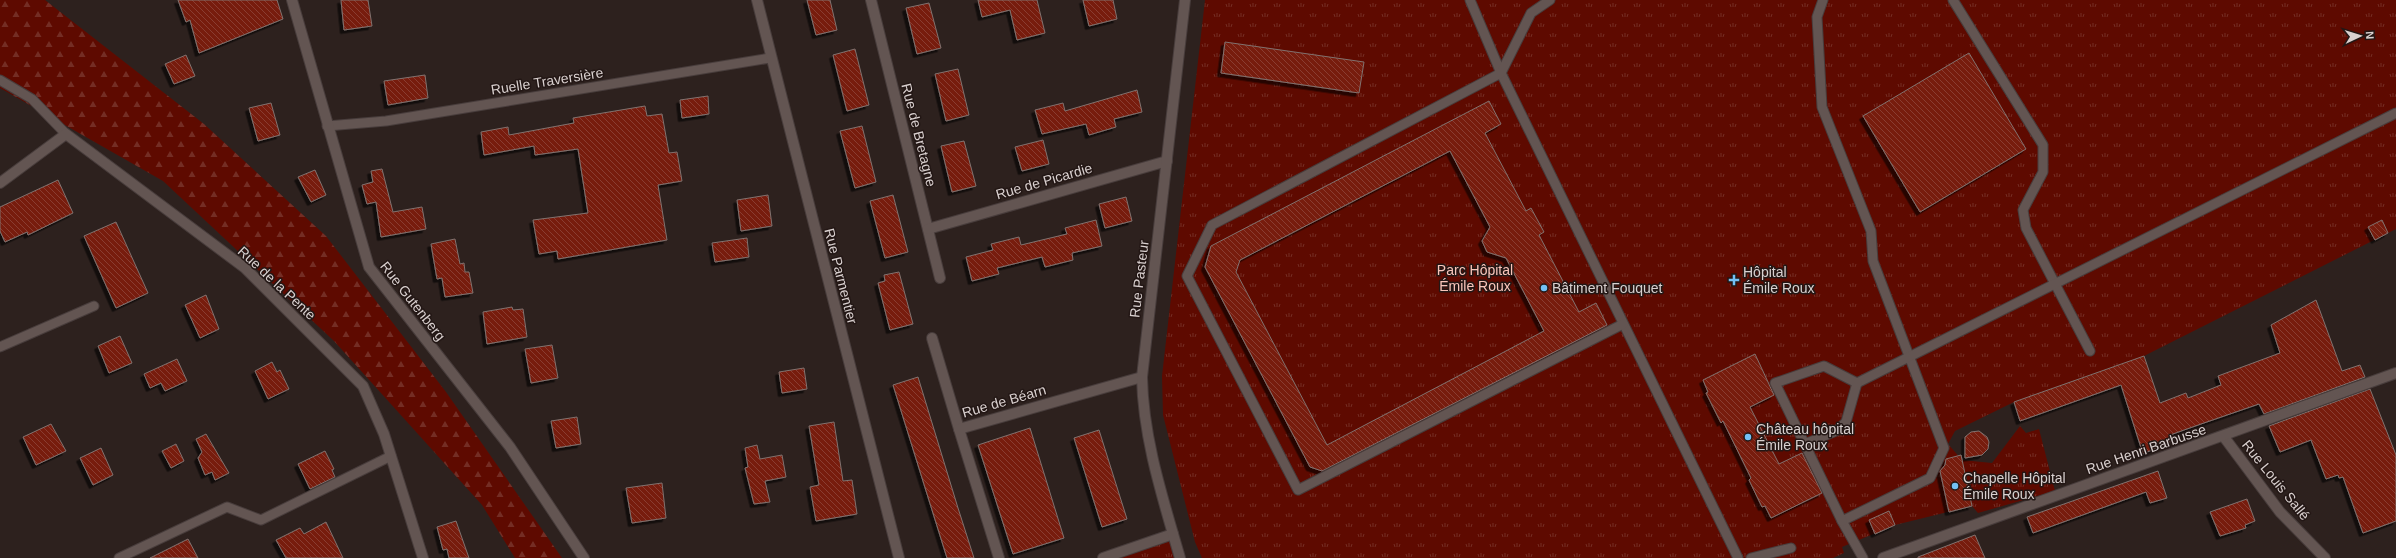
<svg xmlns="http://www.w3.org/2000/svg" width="2396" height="558" viewBox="0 0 2396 558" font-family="Arial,sans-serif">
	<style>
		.forest { fill: url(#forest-firs) }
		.park { fill: url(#park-tufts) }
		.building { fill: url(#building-back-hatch); stroke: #81726f; fill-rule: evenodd; filter: url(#shadow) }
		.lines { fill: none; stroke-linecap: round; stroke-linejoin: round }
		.lane-casing { stroke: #483d3c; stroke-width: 11 }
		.street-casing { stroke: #483d3c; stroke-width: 12 }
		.lane { stroke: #635552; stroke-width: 9 }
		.street { stroke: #635552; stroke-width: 10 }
		.poi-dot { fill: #73c1f5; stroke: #231715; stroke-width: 1.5 }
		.labels { text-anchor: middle; stroke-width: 3; stroke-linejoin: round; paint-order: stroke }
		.street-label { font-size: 14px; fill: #d9d0cf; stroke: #231715 }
		.park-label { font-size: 14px; fill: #fac5ba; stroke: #231715 }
		.poi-label { font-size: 14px; fill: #d9d0cf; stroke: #231715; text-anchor: start }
	</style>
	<defs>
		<pattern id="forest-firs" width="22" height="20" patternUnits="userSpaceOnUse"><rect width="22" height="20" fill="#5e0a00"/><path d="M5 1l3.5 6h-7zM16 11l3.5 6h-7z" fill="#742d24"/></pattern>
		<pattern id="park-tufts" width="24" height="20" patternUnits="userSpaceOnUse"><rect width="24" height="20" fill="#5e0a00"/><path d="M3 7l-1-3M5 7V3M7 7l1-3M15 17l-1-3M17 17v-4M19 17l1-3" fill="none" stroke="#742d24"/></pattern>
		<pattern id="building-back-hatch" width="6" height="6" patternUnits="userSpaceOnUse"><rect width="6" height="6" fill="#771d0e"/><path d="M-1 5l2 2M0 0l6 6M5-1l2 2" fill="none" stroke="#8a3d30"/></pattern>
		<filter id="shadow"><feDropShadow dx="-3.5" dy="3.5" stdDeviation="0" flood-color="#0009"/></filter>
	</defs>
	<rect width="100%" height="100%" fill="#2d211e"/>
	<polygon class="forest" points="0,0 45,0 204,124 326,236 446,392 562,558 515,558 482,505 334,341 163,181 0,88"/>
	<g class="park">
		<polygon points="1205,0 2396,0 2396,229 2144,356 2014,402 1955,431 1948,444 1962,460 1992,463 2020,426 2026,433 2039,429 2055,491 1978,513 1972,506 1895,525 1842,547 1844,553 1833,558 1202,558 1195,542 1163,415 1162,376"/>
		<polygon points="1173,534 1181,558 1104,558"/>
	</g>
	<g class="building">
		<polygon points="178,0 277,0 283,19 199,53 190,20 186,22"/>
		<polygon points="341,0 368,0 372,26 344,30"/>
		<polygon points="807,0 830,0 837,30 816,35"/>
		<polygon points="978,0 1037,0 1045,33 1017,40 1010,10 982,17"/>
		<polygon points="1083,0 1113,0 1117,19 1089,26"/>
		<polygon points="929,3 941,48 917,54 906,8"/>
		<polygon points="1225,42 1364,62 1359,93 1221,73"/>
		<polygon points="855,49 869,105 847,111 833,55"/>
		<polygon points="1969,53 2026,149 1920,212 1863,116"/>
		<polygon points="186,55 195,76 174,84 165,64"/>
		<polygon points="958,69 969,115 946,121 935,74"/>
		<polygon points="425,75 428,98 388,105 384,81"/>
		<polygon points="1137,90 1142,112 1114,119 1116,127 1089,135 1086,124 1042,134 1035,110 1063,103 1065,111"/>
		<polygon points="708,96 709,114 682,118 680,100"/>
		<path d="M1489 101 1501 124 1485 133 1526 211 1531 208 1544 232 1539 235 1579 312 1596 303 1607 325 1322 471 1310 467 1205 267 1211 246ZM1450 151 1490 227 1482 241 1487 252 1506 258 1544 331 1327 445 1236 272 1240 260Z"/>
		<polygon points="271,103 280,135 258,141 249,108"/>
		<polygon points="645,106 647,116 662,114 669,153 677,152 682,181 658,185 667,240 558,259 557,251 539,254 533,220 588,213 578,149 535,155 534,146 484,155 481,132 508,127 509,135 574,123 573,118"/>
		<polygon points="862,126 876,182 855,188 840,131"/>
		<polygon points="1043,140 1049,164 1022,171 1015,147"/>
		<polygon points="964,141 976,186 952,192 941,146"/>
		<polygon points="382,169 393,212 422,207 426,229 381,237 376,202 367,204 362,185 373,182 371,171"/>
		<polygon points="315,170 326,195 311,202 298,177"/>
		<polygon points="58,180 73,213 28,235 27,232 5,242 0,231 0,207"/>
		<polygon points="768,195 772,226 741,231 737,200"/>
		<polygon points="893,195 908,252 885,258 870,201"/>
		<polygon points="1126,197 1132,221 1105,228 1099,204"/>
		<polygon points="1096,220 1102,246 1072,253 1073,260 1045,267 1042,257 997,268 999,274 972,281 966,257 993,250 991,244 1019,237 1021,245 1067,234 1065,228"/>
		<polygon points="2382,220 2388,233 2375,240 2368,227"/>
		<polygon points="116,222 148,293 116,308 84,236"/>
		<polygon points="747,238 749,257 715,262 712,243"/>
		<polygon points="455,239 460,264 464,263 465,272 469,272 473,293 445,297 442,278 437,279 431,244"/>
		<polygon points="899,272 913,324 890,330 878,283 885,281 884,275"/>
		<polygon points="206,295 219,329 200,338 185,305"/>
		<polygon points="2316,300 2342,371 2360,365 2365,377 2264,414 2259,404 2201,424 2170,435 2172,441 2143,454 2121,385 2020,421 2014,402 2144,356 2160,403 2186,393 2188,398 2221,385 2218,376 2280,353 2271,325"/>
		<polygon points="512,307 513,310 523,309 527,337 487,344 483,312"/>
		<polygon points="120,336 132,363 109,373 98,346"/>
		<polygon points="552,345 558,378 531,383 525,349"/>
		<polygon points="1755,354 1774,395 1750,407 1779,464 1802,453 1822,493 1771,518 1765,506 1762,507 1749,480 1751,478 1723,421 1721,423 1706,393 1708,392 1703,380"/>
		<polygon points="177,359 187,381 165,391 161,383 150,388 144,374"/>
		<polygon points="272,362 277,372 280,370 289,389 268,399 255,371"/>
		<polygon points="804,368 807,389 782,393 779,372"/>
		<polygon points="918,377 958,508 974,558 947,558 893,385"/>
		<polygon points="2370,389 2396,455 2396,521 2363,533 2343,477 2339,478 2338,475 2326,479 2311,440 2280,452 2269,426"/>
		<polygon points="577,417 581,444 556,448 551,421"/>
		<polygon points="834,422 843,481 852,480 857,514 816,521 810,487 819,485 809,426"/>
		<polygon points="51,424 66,451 36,465 23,437"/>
		<polygon points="1030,428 1064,538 1013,554 978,445"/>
		<polygon points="1099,430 1127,519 1102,527 1074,438"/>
		<polygon points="1979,431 1987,437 1989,442 1988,449 1982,455 1965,458 1965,437 1971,432"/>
		<polygon points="206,434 229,473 215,480 212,472 205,475 198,458 202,452 196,439"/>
		<polygon points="176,444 184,461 171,468 162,451"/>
		<polygon points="757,445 760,459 782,455 786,477 765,481 770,502 754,504 745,468 748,467 745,448"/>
		<polygon points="101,448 113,475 93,485 80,458"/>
		<polygon points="325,451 334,469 332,470 335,477 310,489 298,464"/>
		<polygon points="1961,455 1972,506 1949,512 1940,471 1945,465 1946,459"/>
		<polygon points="2158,471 2167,498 2150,503 2146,492 2033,533 2027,517"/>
		<polygon points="662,483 666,518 632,523 626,488"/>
		<polygon points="2247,499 2255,521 2245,525 2246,528 2220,536 2210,512"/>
		<polygon points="1889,511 1895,525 1875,534 1869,520"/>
		<polygon points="456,521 469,558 449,558 447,549 443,550 437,527"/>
		<polygon points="326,522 343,558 286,558 276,540 300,528 304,534"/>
		<polygon points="1975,535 1985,558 1918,558 1918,557"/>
		<polygon points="188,539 198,558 150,558"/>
	</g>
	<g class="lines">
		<g class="lane-casing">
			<g id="lane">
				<polyline points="1470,0 1501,73 1738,558"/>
				<polyline points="1550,0 1531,13 1501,73 1212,225 1187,276 1298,490 1623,324"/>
				<polyline points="1823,0 1817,17 1822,107 1871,231 1873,261 1944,448 1930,478 1842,521 1863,558"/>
				<polyline points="1953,0 2043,145 2043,172 2023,210 2026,228 2090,351"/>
				<polyline points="0,80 32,99 66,134"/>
				<polyline points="327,126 386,121 770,58"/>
				<polyline points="0,347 94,306"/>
				<polyline points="1857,383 2396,113"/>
				<polyline points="1805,444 1836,431 1846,422 1857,383 1824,366 1775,383 1842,521"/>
				<polyline points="119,558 227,507 261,520 391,456"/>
				<polyline points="1751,558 1791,548"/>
			</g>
		</g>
		<g class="street-casing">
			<g id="street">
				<polyline points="292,0 369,267 510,447 584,558"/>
				<polyline points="757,0 899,558"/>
				<polyline points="871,0 940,278"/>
				<polyline points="0,183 66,134 245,268 363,386 384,434 423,558"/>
				<polyline points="928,229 1167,161"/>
				<polyline points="932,338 959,429"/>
				<polyline points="2224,437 2280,512 2325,558"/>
				<polyline points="999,558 959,429 1142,377"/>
				<polyline points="1103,558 1173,534"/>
				<path d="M1180 558C1163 499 1143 438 1142 377L1185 0"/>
				<polyline points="1883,558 2396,373"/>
			</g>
		</g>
		<use href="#lane" class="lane"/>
		<use href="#street" class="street"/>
	</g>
	<g class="poi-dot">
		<path d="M1732 274h4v4h4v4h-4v4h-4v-4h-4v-4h4z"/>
		<circle cx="1544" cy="288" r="4"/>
		<circle cx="1748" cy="437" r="4"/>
		<circle cx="1955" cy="486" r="4"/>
	</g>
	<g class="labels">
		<g class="street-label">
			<text transform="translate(547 81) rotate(-9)" y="5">Ruelle Traversière</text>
			<text transform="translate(919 135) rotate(76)" y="5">Rue de Bretagne</text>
			<text transform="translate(1044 181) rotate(-16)" y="5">Rue de Picardie</text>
			<text transform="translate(841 276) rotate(76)" y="5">Rue Parmentier</text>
			<text transform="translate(1139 279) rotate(-83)" y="5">Rue Pasteur</text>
			<text transform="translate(277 283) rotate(43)" y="5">Rue de la Pente</text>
			<text transform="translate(413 301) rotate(52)" y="5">Rue Gutenberg</text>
			<text transform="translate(1004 401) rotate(-16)" y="5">Rue de Béarn</text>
			<text transform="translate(2146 449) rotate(-19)" y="5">Rue Henri Barbusse</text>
			<text transform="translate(2276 480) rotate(51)" y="5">Rue Louis Sallé</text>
		</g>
		<g class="park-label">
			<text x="1475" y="275">Parc Hôpital<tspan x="1475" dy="16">Émile Roux</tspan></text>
		</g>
		<g class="poi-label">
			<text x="1743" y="277">Hôpital<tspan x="1743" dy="16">Émile Roux</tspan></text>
			<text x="1552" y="293">Bâtiment Fouquet</text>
			<text x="1756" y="434">Château hôpital<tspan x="1756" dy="16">Émile Roux</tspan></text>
			<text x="1963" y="483">Chapelle Hôpital<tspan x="1963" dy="16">Émile Roux</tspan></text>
		</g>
	</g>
	<g transform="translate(2360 36) rotate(86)" stroke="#231715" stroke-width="3" paint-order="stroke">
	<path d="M0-3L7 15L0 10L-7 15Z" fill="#d9d0cf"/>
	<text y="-6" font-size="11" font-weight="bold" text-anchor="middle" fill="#d9d0cf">N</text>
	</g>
</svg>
